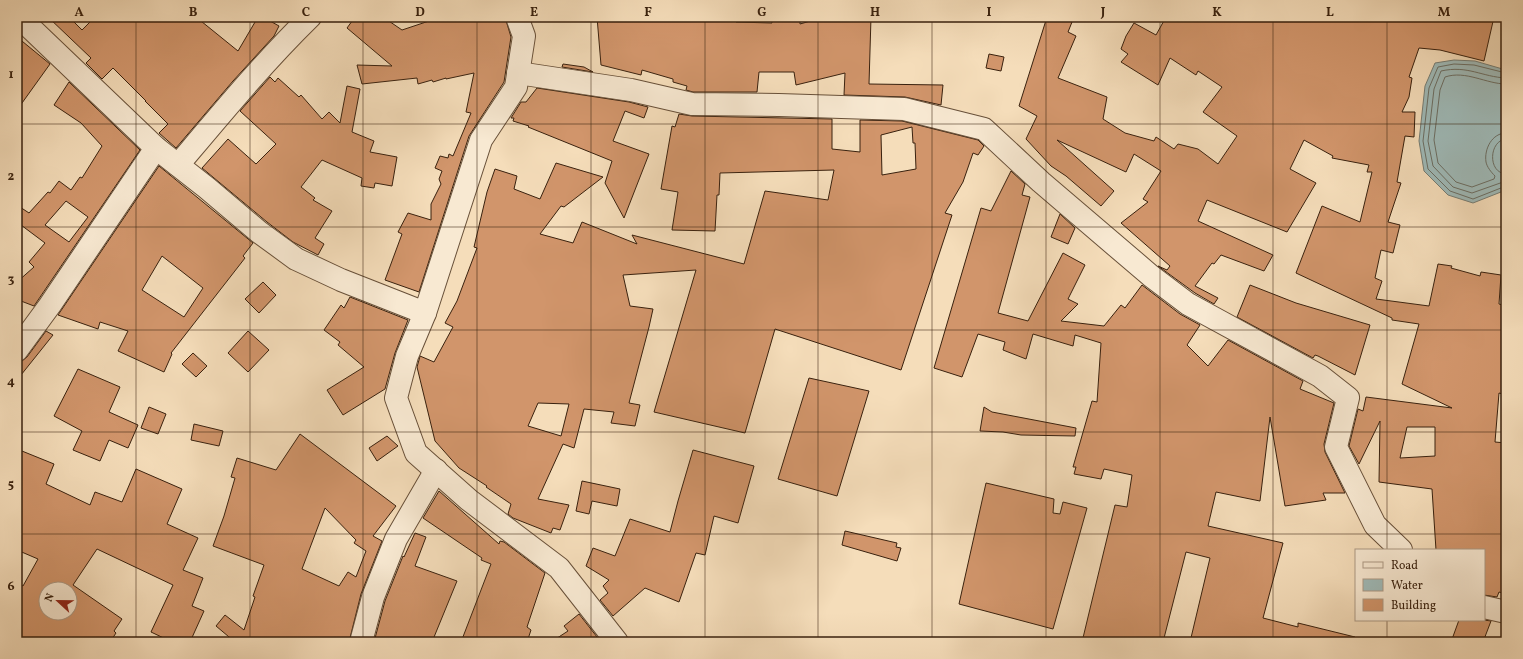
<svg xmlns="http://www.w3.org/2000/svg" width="1523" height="659" viewBox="0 0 1523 659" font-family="Vollkorn,serif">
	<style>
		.water { fill: #9fbab8; stroke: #767d74 }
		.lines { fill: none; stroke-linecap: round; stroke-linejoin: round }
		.shore { stroke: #6c6e63; stroke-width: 1 }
		.building { fill: #d1956b; stroke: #39210e; fill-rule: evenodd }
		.minor-casing { stroke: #685039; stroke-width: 24 }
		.minor { stroke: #f8e9d2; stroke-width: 22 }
		.grid { fill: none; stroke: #39210e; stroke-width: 1; stroke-opacity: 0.55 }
		.neatline { fill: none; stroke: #39210e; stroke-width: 1.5 }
		.grid-label { font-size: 13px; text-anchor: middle; font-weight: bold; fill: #39210e }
	</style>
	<rect width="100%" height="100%" fill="#f5ddba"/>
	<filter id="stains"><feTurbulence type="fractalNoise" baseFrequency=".005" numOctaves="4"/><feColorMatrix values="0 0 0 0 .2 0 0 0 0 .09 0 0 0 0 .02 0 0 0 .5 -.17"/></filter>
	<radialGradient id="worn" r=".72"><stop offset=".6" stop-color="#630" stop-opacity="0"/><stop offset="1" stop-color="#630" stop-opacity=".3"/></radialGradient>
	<polygon class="water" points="1454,60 1475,61 1506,70 1506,141 1501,160 1506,167 1506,190 1473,203 1448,195 1424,171 1419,141 1425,86 1435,63"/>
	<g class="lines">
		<g class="shore">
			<polyline points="1506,73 1474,65 1454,64 1438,67 1429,88 1423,141 1428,169 1450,191 1473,199 1506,186"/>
			<path d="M1506 78C1482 77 1468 65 1441 71L1434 89 1428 141 1433 166 1453 187 1472 193 1506 181"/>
			<path d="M1506 84C1486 84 1466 70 1445 77L1440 90 1434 140 1438 163 1456 182 1472 187 1494 179 1495 176C1491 172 1487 167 1486 162 1484 149 1492 133 1506 133"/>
			<path d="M1506 139C1489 140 1487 173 1506 174"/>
		</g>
	</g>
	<g class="building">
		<polygon points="48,17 69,17 82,30 95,17 196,17 238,51 258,17 263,17 279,26 274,36 233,81 176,148 159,133 168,124 145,101 146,101 113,68 102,79 86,63 91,58"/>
		<polygon points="355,17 383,17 402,30 441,17 505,17 511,37 504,82 469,136 419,292 385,280 402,234 398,232 408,213 431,220 431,204 441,184 439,179 442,171 435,168 440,156 448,158 449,154 453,156 471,113 466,112 474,73 446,79 446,78 433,82 432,80 418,84 417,78 362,84 357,65 392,66 347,28"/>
		<polygon points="597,17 737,17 736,22 772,23 771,17 800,17 800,24 824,17 871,17 869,84 943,85 941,105 905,97 844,95 845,73 796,85 794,72 759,72 757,92 693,92 686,90 687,86 673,82 673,79 642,70 641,75 601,65"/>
		<path d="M1047 17H1074L1068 32 1076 36 1058 78 1107 97 1103 119 1125 133 1154 141 1156 137 1174 149 1178 144 1198 149 1218 164 1237 136 1203 112 1222 87 1198 71 1196 75 1170 58 1158 85 1121 62 1128 54 1121 49 1126 36 1134 23 1156 35 1166 17H1494L1484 61 1440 50 1419 48 1409 77 1412 78 1409 97 1402 112H1415L1414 137 1405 136 1397 182 1401 183 1388 222 1400 225 1393 253 1381 250 1375 278 1382 281 1376 299 1429 306 1438 264 1452 266 1451 268 1480 276 1481 272 1501 275 1499 304 1506 306V395L1499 393 1495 442 1506 443V594L1499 592 1497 597 1484 595V550H1436L1432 489 1379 482 1380 421 1359 464 1349 446 1358 409 1363 411 1366 397 1452 408 1402 384 1419 324 1392 320V318L1296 273 1322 206 1360 222 1372 172H1367L1369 165 1332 158 1333 156 1304 140 1290 169 1316 183 1287 232 1207 200 1198 221 1273 255 1264 271 1221 255 1214 264 1212 263 1195 286 1218 298 1214 304 1195 293 1158 266 1167 270 1170 266 1121 223 1148 202 1143 199 1161 171 1134 154 1126 172 1057 140 1114 191 1101 206 1066 176 1051 166 1026 139 1037 116 1019 106ZM1407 427H1435V456L1400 458Z"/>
		<polygon points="17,37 50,64 17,110"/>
		<polygon points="989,54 1004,57 1001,71 986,68"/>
		<polygon points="563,64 584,67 593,72 562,67"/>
		<polygon points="270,77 275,82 278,78 299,97 301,95 322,119 329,112 340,123 347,86 360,89 352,132 374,141 370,152 397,157 392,186 375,183 374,188 361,186 362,178 322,160 301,187 315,198 313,200 332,211 315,238 324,244 318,255 293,242 267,222 202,168 228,139 256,164 276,144 240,111"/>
		<path d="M69 82 140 150 34 306 21 301 17 297V282L34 267 29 262 45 243 17 222V205L29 213 48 192 50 193 59 181 71 190 80 177 82 178 102 146 81 123 54 105ZM66 201 88 217 69 242 45 225Z"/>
		<polygon points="537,88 629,102 648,107 644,118 625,111 613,141 649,154 624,218 605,183 612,161 528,127 529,126 513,121 514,118 511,118 521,102 526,102"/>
		<path d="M679 114 692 116 832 119V149L860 152V120L902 121 978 140 984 146 978 155 973 153 963 182 945 213 952 215 901 370 775 329 745 433 654 412 696 270 623 275 630 306 653 309 649 327 629 403 640 405 635 426 611 423 614 412 584 409 574 448 563 444 538 499 569 505 560 530 553 528 551 533 513 518 508 514 511 504 486 487 487 486 459 468 435 441 417 367 419 360 420 356 434 362 453 327 445 323 457 301 477 248 474 247 487 192 495 169 517 176 514 189 540 199 556 163 603 177 564 207 561 206 540 234 573 243 582 222 637 244 632 235 744 264 765 191 828 200 834 170 720 173 719 195H717L715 231 672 230 678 192 661 189 672 126 675 127ZM912 127 913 143H915L916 169 882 175 881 135ZM538 403 569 404 561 436 528 426Z"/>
		<path d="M159 166 253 243 243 256 245 258 171 353 172 354 164 372 118 351 128 331 100 322 98 329 58 315ZM162 256 203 288 184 317 142 290Z"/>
		<polygon points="1011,171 1025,184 1022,195 1030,197 998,313 1028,321 1063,253 1085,265 1068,299 1078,304 1061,321 1104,326 1121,305 1125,308 1142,285 1180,314 1200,325 1187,345 1208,366 1228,340 1303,381 1300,389 1334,403 1324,444 1325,452 1345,493 1323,493 1326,500 1285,506 1270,417 1260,501 1216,492 1208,526 1283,543 1263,618 1298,627 1298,623 1355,637 1354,642 1190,642 1210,558 1186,552 1163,642 1082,642 1115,505 1127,507 1132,475 1104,469 1101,479 1074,474 1076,467 1073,467 1092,401 1097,402 1101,343 1075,335 1073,346 1033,334 1026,359 1003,350 1005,342 978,334 962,377 934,368 981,208 991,211"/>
		<polygon points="1060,214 1075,228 1068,244 1051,237"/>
		<polygon points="263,282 276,295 259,313 245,299"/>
		<polygon points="1250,285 1296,303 1370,325 1355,375 1318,356 1315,355 1313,358 1237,317"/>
		<polygon points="350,297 408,320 395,353 385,389 343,415 327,390 364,367 338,345 340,342 324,330 341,305 344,308"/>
		<polygon points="46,331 53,335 17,380 17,362 22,361 27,357"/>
		<polygon points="248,331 269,350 248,372 228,353"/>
		<polygon points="193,353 207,366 196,377 182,364"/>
		<polygon points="78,369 120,387 109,412 138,425 128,448 109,440 100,461 73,450 82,431 54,416"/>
		<polygon points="809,378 869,391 837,496 778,479"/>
		<polygon points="149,407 166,414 158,434 141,428"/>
		<polygon points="984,407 992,412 1076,428 1075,436 1021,435 1003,432 980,431"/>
		<polygon points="194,424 223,431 219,446 191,440"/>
		<path d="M300 434 396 506 373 536 382 541 361 594 349 642H235L216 626 225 615 244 630 255 597 253 596 264 565 213 546 224 516 235 478 231 477 237 458 276 470ZM325 508 356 540 354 543 366 551 356 577 348 572 339 586 302 569Z"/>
		<polygon points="387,436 398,446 377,461 369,448"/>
		<path d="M17 449 54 464 46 484 90 505 95 492 122 502 136 469 182 489 167 524 198 538 183 570 203 578 192 606 204 611 190 642H172L151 632 173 585 97 549 73 585 122 619 114 631 116 633 110 642H17V583L23 586 38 559 17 550ZM46 589H70V613H46Z"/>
		<polygon points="693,450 754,466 738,523 714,516 705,555 696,553 679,602 645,588 613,616 600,600 608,593 603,586 609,580 586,566 593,548 615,556 630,519 670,532 678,501"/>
		<polygon points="582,481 620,489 617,506 592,501 589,514 576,511"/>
		<polygon points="986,483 1054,499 1053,513 1060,514 1063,502 1087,508 1053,629 959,604"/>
		<polygon points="439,491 499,544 500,541 504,542 545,573 527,627 531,630 527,642 461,642 491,564 481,560 482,558 423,518"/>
		<polygon points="845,531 897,543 896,547 901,548 897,561 842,545"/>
		<polygon points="415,533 426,537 415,566 457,581 432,642 374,642 385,601 403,556 404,557"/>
		<polygon points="579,614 601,642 551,642 568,631 564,626"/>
		<polygon points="1459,620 1484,620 1491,621 1483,642 1451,642"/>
	</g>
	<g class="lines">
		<g class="minor-casing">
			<g id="minor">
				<polyline points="19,17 156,148 207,188 259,232 296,259 341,280 425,313"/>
				<polyline points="517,17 524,36 516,87 481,140 425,313 407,356 396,398 416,453 469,500 559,568 617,642"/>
				<polyline points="518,73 631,90 692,104 779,105 904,109 984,129 1041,182 1151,276 1188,304 1320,376 1348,398 1336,447 1375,525 1401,550"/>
				<path d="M178 165C221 114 263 63 310 17"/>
				<polyline points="17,350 50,305 156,148"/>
				<polyline points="1484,607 1506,612"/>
				<polyline points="361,642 373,597 396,539 436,470"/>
			</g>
		</g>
		<use href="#minor" class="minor"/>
	</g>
	<path class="grid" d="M136 17V642M250 17V642M363 17V642M477 17V642M591 17V642M705 17V642M818 17V642M932 17V642M1046 17V642M1160 17V642M1273 17V642M1387 17V550M17 124H1506M17 227H1506M17 330H1506M17 432H1506M17 534H1506M1387 620V642"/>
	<rect width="1523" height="659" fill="none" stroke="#f5ddba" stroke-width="44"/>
	<rect x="1355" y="549" width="130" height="72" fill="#f8e9d2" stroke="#ac9984"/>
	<rect x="1363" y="562" width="20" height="6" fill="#f8e9d2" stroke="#ac9984"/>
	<text x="1391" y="569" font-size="12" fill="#39210e">Road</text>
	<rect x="1363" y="579" width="20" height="12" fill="#9fbab8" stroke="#ac9984"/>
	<text x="1391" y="589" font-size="12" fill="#39210e">Water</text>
	<rect x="1363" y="599" width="20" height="12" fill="#d1956b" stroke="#ac9984"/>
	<text x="1391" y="609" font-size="12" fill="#39210e">Building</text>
	<g transform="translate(58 601) rotate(292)"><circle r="19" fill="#f8e9d2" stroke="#ac9984"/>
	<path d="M0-3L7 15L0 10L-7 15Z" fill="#8f2418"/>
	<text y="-6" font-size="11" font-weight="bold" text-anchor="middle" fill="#39210e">N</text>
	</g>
	<rect x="22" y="22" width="1479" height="615" class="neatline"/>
	<g class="grid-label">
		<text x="79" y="16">A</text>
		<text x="193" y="16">B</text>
		<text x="306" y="16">C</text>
		<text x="420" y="16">D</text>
		<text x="534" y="16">E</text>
		<text x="648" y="16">F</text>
		<text x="762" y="16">G</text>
		<text x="875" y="16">H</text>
		<text x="989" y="16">I</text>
		<text x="1103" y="16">J</text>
		<text x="1217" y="16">K</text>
		<text x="1330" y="16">L</text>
		<text x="1444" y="16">M</text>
		<text x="11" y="78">1</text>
		<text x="11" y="180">2</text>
		<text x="11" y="283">3</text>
		<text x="11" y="385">4</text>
		<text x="11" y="488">5</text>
		<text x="11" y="590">6</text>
	</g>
	<rect width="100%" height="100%" filter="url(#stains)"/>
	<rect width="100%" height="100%" fill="url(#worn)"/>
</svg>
